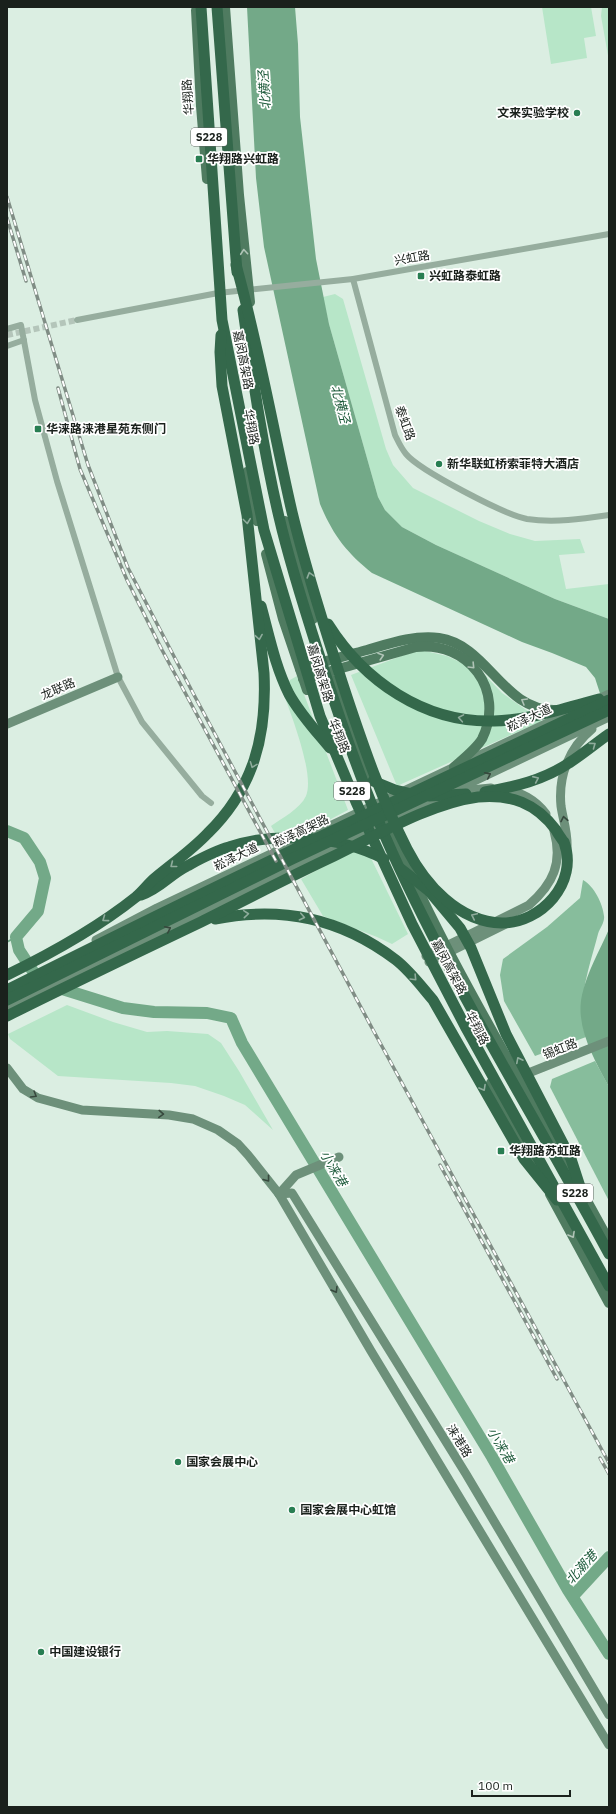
<svg xmlns="http://www.w3.org/2000/svg" width="616" height="1814" viewBox="0 0 616 1814" font-family="'IBM Plex Sans','Noto Sans SC',sans-serif">
	<style>
		.green { fill: #b7e6c8 }
		.forest { fill: #87bd9c }
		.water { fill: #73a988 }
		.lines { fill: none; stroke-linecap: round; stroke-linejoin: round }
		.stream { stroke: #73a988; stroke-width: 2 }
		.river { stroke: #73a988; stroke-width: 12 }
		.street-tunnel { stroke: #b4c5ba; stroke-width: 6; stroke-dasharray: 6 3; stroke-linecap: butt }
		.street { stroke: #96ad9e; stroke-width: 6 }
		.secondary { stroke: #6d907a; stroke-width: 9 }
		.primary { stroke: #4f7b60; stroke-width: 10 }
		.highway { stroke: #34684b; stroke-width: 11 }
		.rail-casing { stroke: #808d85; stroke-width: 3.5 }
		.rail { stroke: #fff; stroke-width: 2; stroke-dasharray: 6; stroke-linecap: butt }
		.oneway { stroke: #b0c4b7 }
		.oneway2 { stroke: #8fac9c }
		.oneway3 { stroke: #37483d }
		.poi-dot { fill: #287e52; stroke: #fff; stroke-width: 1.5 }
		.labels { text-anchor: middle; stroke-width: 3.5; stroke-linejoin: round; paint-order: stroke }
		.shield { fill: #fff; stroke: #5f6460; stroke-width: 1 }
		.shield-label { font-size: 11px; font-weight: bold; fill: #1a211c }
		.street-label { font-size: 12px; fill: #1a211c; stroke: #fff }
		.poi-label { font-size: 12px; font-weight: bold; fill: #1a211c; stroke: #fff; text-anchor: start }
		.water-label { font-size: 13px; font-style: italic; fill: #1b5939; stroke: #fff }
	</style>
	<rect width="100%" height="100%" fill="#dbeee2"/>
	<g class="green">
		<polygon points="542,7 591,7 596,36 584,38 587,58 551,64"/>
		<polygon points="602,7 609,7 609,61 601,16"/>
		<polygon points="335,294 343,299 386,449 393,465 413,488 479,521 510,534 535,541 580,539 585,553 559,555 566,589 609,584 609,619 555,599 436,545 402,527 385,510 378,497 329,324 323,297"/>
		<polygon points="421,650 447,656 483,673 502,693 542,721 397,786 351,675 404,655"/>
		<path d="M297 676 348 810 282 845 271 826C282 818 300 809 306 796 315 774 291 715 283 692L290 680Z"/>
		<polygon points="364,844 408,934 392,944 377,937 323,916 301,879"/>
		<polygon points="67,1005 113,1022 147,1032 167,1031 208,1034 221,1043 239,1071 273,1130 245,1105 224,1096 195,1086 171,1083 58,1076 10,1039 8,1034"/>
	</g>
	<g class="forest">
		<path d="M583 880C594 886 603 904 604 916 605 922 600 928 598 934 590 965 575 1005 586 1037L535 1056 504 1001 500 975 503 959 547 927 580 898Z"/>
		<polygon points="595,1061 609,1087 609,1201 550,1087 552,1079"/>
	</g>
	<g class="water">
		<path d="M247 7H295L298 44 300 117 316 259 329 324 378 497 385 510 402 527 436 545 555 599 609 619V721L595 678 586 667 552 653 522 642 372 573C346 552 333 535 320 504L264 247 256 178Z"/>
		<path d="M609 929V1087C594 1059 575 1027 582 995 587 972 600 950 609 929Z"/>
	</g>
	<g class="lines">
		<polyline class="stream" points="7,942 16,937"/>
		<g class="river">
			<polyline points="7,831 24,838 40,862 45,878 38,911 16,937 19,950 38,979 59,988 123,1008 154,1012 207,1013 231,1018 242,1043 492,1457 568,1590 609,1654"/>
			<polyline points="573,1596 609,1557"/>
		</g>
		<polyline class="street-tunnel" points="7,335 77,320"/>
		<g class="street">
			<path d="M353 279 395 435C398 441 401 448 406 454 419 470 505 515 527 519 554 523 582 519 609 515"/>
			<polyline points="77,320 218,293 353,279 609,234"/>
			<polyline points="7,329 21,325 35,400 57,481 118,677 142,722 202,796 211,803"/>
			<polyline points="7,346 24,340"/>
		</g>
		<g class="secondary">
			<polyline points="592,702 609,694"/>
			<polyline points="7,724 118,677"/>
			<path d="M504 788C521 793 535 799 546 814"/>
			<polyline points="460,791 491,788"/>
			<polyline points="388,822 609,717"/>
			<path d="M567 848C568 833 563 820 561 806 558 776 569 748 592 729"/>
			<polyline points="96,940 157,908 579,708"/>
			<path d="M426 956 529 905C553 884 563 863 554 831"/>
			<polyline points="429,962 508,923"/>
			<polyline points="7,1007 294,866 375,829"/>
			<polyline points="7,1068 23,1089 38,1098 82,1110 169,1115 193,1119 218,1130 238,1144 248,1155 279,1194 371,1351 609,1745"/>
			<polyline points="521,1076 609,1041"/>
			<polyline points="279,1194 292,1193 466,1474 609,1715"/>
			<polyline points="279,1194 296,1175 339,1157"/>
		</g>
		<g class="primary">
			<polyline points="225,7 239,195 250,302"/>
			<polyline points="196,10 201,106 207,179"/>
			<polyline points="247,472 257,521"/>
			<polyline points="285,521 313,619"/>
			<polyline points="266,554 283,619 307,690"/>
			<path d="M300 669C322 662 345 656 367 650 391 643 414 635 439 638 488 645 503 711 555 710"/>
			<path d="M303 679 416 647C468 641 506 690 482 739 476 749 463 759 454 767"/>
			<polyline points="333,680 371,779"/>
			<path d="M382 809C434 937 507 1055 573 1176"/>
			<polyline points="491,1083 536,1169"/>
			<polyline points="582,1192 609,1241"/>
			<polyline points="550,1194 609,1303"/>
		</g>
		<g class="highway">
			<polyline points="201,7 222,320 264,530 320,716 356,802 412,924 465,1026 609,1286"/>
			<polyline points="217,7 237,272"/>
			<path d="M243 310C253 380 263 449 279 517 291 569 308 620 324 670 344 732 365 793 392 852 455 991 537 1120 609 1254"/>
			<path d="M261 606C269 635 275 666 289 694 300 714 316 731 330 748"/>
			<path d="M328 624C364 681 424 723 494 721 530 720 565 708 599 699"/>
			<polyline points="373,781 395,790 412,794"/>
			<path d="M485 792C514 787 544 780 569 763 583 754 596 743 609 734"/>
			<polyline points="429,796 466,794"/>
			<polyline points="401,869 429,891 460,928 471,948 506,1034 571,1159 584,1199"/>
			<path d="M141 895C161 888 169 875 187 866 200 859 214 851 229 847 276 831 340 836 384 859"/>
			<path d="M215 919C282 906 341 918 396 960 410 971 421 986 433 1000L524 1159 557 1200"/>
			<path d="M7 975C52 953 96 929 136 897 143 891 148 884 155 878 173 863 192 850 208 833 254 788 267 735 264 673L247 515 222 386 220 352 221 335"/>
			<path d="M7 990C206 890 407 795 609 700"/>
			<polyline points="7,1000 292,859 609,710"/>
			<path d="M7 1016C71 984 136 953 201 922 245 900 289 877 334 856 377 835 431 803 478 797 511 794 536 803 556 830 556 831 563 841 564 842 579 883 541 923 502 923 458 922 425 884 407 849 382 800 364 748 347 697 327 636 307 574 292 512 273 429 259 347 236 265"/>
		</g>
		<g class="rail-casing">
			<g id="rail">
				<polyline points="7,197 88,465 128,568 193,693 372,1028 609,1463"/>
				<polyline points="7,218 26,281"/>
				<polyline points="58,388 80,469 127,580 162,650 276,861"/>
				<polyline points="440,1165 557,1379"/>
				<polyline points="600,1458 609,1474"/>
			</g>
		</g>
		<use href="#rail" class="rail"/>
	</g>
	<defs><path id="oneway-chevron" d="M-2-3.5L2.5 0L-2 3.5" fill="none" stroke-width="1.6" stroke-linecap="round" stroke-linejoin="round"/></defs>
	<g class="oneway">
		<use href="#oneway-chevron" transform="translate(244 252) rotate(-95)"/>
		<use href="#oneway-chevron" transform="translate(381 656) rotate(-17)"/>
		<use href="#oneway-chevron" transform="translate(472 666) rotate(46)"/>
		<use href="#oneway-chevron" transform="translate(524 701) rotate(-150)"/>
		<use href="#oneway-chevron" transform="translate(572 1235) rotate(61)"/>
	</g>
	<g class="oneway2">
		<use href="#oneway-chevron" transform="translate(247 521) rotate(83)"/>
		<use href="#oneway-chevron" transform="translate(310 575) rotate(-106)"/>
		<use href="#oneway-chevron" transform="translate(259 637) rotate(81)"/>
		<use href="#oneway-chevron" transform="translate(461 718) rotate(-170)"/>
		<use href="#oneway-chevron" transform="translate(593 745) rotate(-36)"/>
		<use href="#oneway-chevron" transform="translate(253 765) rotate(111)"/>
		<use href="#oneway-chevron" transform="translate(536 779) rotate(-24)"/>
		<use href="#oneway-chevron" transform="translate(173 865) rotate(142)"/>
		<use href="#oneway-chevron" transform="translate(246 914) rotate(-5)"/>
		<use href="#oneway-chevron" transform="translate(474 916) rotate(-155)"/>
		<use href="#oneway-chevron" transform="translate(302 917) rotate(12)"/>
		<use href="#oneway-chevron" transform="translate(105 919) rotate(144)"/>
		<use href="#oneway-chevron" transform="translate(414 978) rotate(46)"/>
		<use href="#oneway-chevron" transform="translate(519 1060) rotate(-117)"/>
		<use href="#oneway-chevron" transform="translate(483 1088) rotate(61)"/>
	</g>
	<g class="oneway3">
		<use href="#oneway-chevron" transform="translate(488 775) rotate(-26)"/>
		<use href="#oneway-chevron" transform="translate(564 819) rotate(-101)"/>
		<use href="#oneway-chevron" transform="translate(168 929) rotate(-26)"/>
		<use href="#oneway-chevron" transform="translate(34 1095) rotate(31)"/>
		<use href="#oneway-chevron" transform="translate(161 1114) rotate(3)"/>
		<use href="#oneway-chevron" transform="translate(267 1179) rotate(52)"/>
		<use href="#oneway-chevron" transform="translate(335 1290) rotate(59)"/>
	</g>
	<g class="poi-dot">
		<circle cx="577" cy="113" r="4"/>
		<rect x="195" y="155" width="8" height="8" rx="2"/>
		<rect x="417" y="272" width="8" height="8" rx="2"/>
		<rect x="34" y="425" width="8" height="8" rx="2"/>
		<circle cx="439" cy="464" r="4"/>
		<rect x="497" y="1147" width="8" height="8" rx="2"/>
		<circle cx="178" cy="1462" r="4"/>
		<circle cx="292" cy="1510" r="4"/>
		<circle cx="41" cy="1652" r="4"/>
	</g>
	<g class="labels">
		<g class="shield">
			<rect x="191" y="128" width="36" height="18" rx="3"/>
			<rect x="334" y="782" width="36" height="18" rx="3"/>
			<rect x="557" y="1184" width="36" height="18" rx="3"/>
		</g>
		<g class="shield-label">
			<text x="209" y="141">S228</text>
			<text x="352" y="795">S228</text>
			<text x="575" y="1197">S228</text>
		</g>
		<g class="street-label">
			<text transform="translate(188 97) rotate(-94)" y="4">华翔路</text>
			<text transform="translate(412 258) rotate(-10)" y="4">兴虹路</text>
			<text transform="translate(243 360) rotate(79)" y="4">嘉闵高架路</text>
			<text transform="translate(405 423) rotate(70)" y="4">泰虹路</text>
			<text transform="translate(251 427) rotate(79)" y="4">华翔路</text>
			<text transform="translate(320 673) rotate(73)" y="4">嘉闵高架路</text>
			<text transform="translate(58 689) rotate(-23)" y="4">龙联路</text>
			<text transform="translate(529 718) rotate(-25)" y="4">崧泽大道</text>
			<text transform="translate(339 736) rotate(68)" y="4">华翔路</text>
			<text transform="translate(301 831) rotate(-25)" y="4">崧泽高架路</text>
			<text transform="translate(236 857) rotate(-26)" y="4">崧泽大道</text>
			<text transform="translate(449 967) rotate(62)" y="4">嘉闵高架路</text>
			<text transform="translate(477 1028) rotate(63)" y="4">华翔路</text>
			<text transform="translate(560 1049) rotate(-21)" y="4">锡虹路</text>
			<text transform="translate(459 1441) rotate(58)" y="4">涞港路</text>
		</g>
		<g class="poi-label">
			<text x="569" y="117" text-anchor="end">文来实验学校</text>
			<text x="207" y="163">华翔路兴虹路</text>
			<text x="429" y="280">兴虹路泰虹路</text>
			<text x="46" y="433">华涞路涞港星苑东侧门</text>
			<text x="447" y="468">新华联虹桥索菲特大酒店</text>
			<text x="509" y="1155">华翔路苏虹路</text>
			<text x="186" y="1466">国家会展中心</text>
			<text x="300" y="1514">国家会展中心虹馆</text>
			<text x="49" y="1656">中国建设银行</text>
		</g>
		<g class="water-label">
			<text transform="translate(264 90) rotate(-94)" y="5">北横泾</text>
			<text transform="translate(341 404) rotate(75)" y="5">北横泾</text>
			<text transform="translate(334 1168) rotate(59)" y="5">小涞港</text>
			<text transform="translate(501 1445) rotate(59)" y="5">小涞港</text>
			<text transform="translate(581 1567) rotate(-48)" y="5">北潮港</text>
		</g>
	</g>
	<rect width="616" height="1814" fill="none" stroke="#1a211c" stroke-width="16"/>
	<path d="M472 1790v6h98v-6" fill="none" stroke="#1a211c" stroke-width="2"/>
	<text x="478" y="1790" font-size="12" fill="#1a211c" stroke="#ffffff" stroke-width="3" paint-order="stroke">100 m</text>
</svg>
